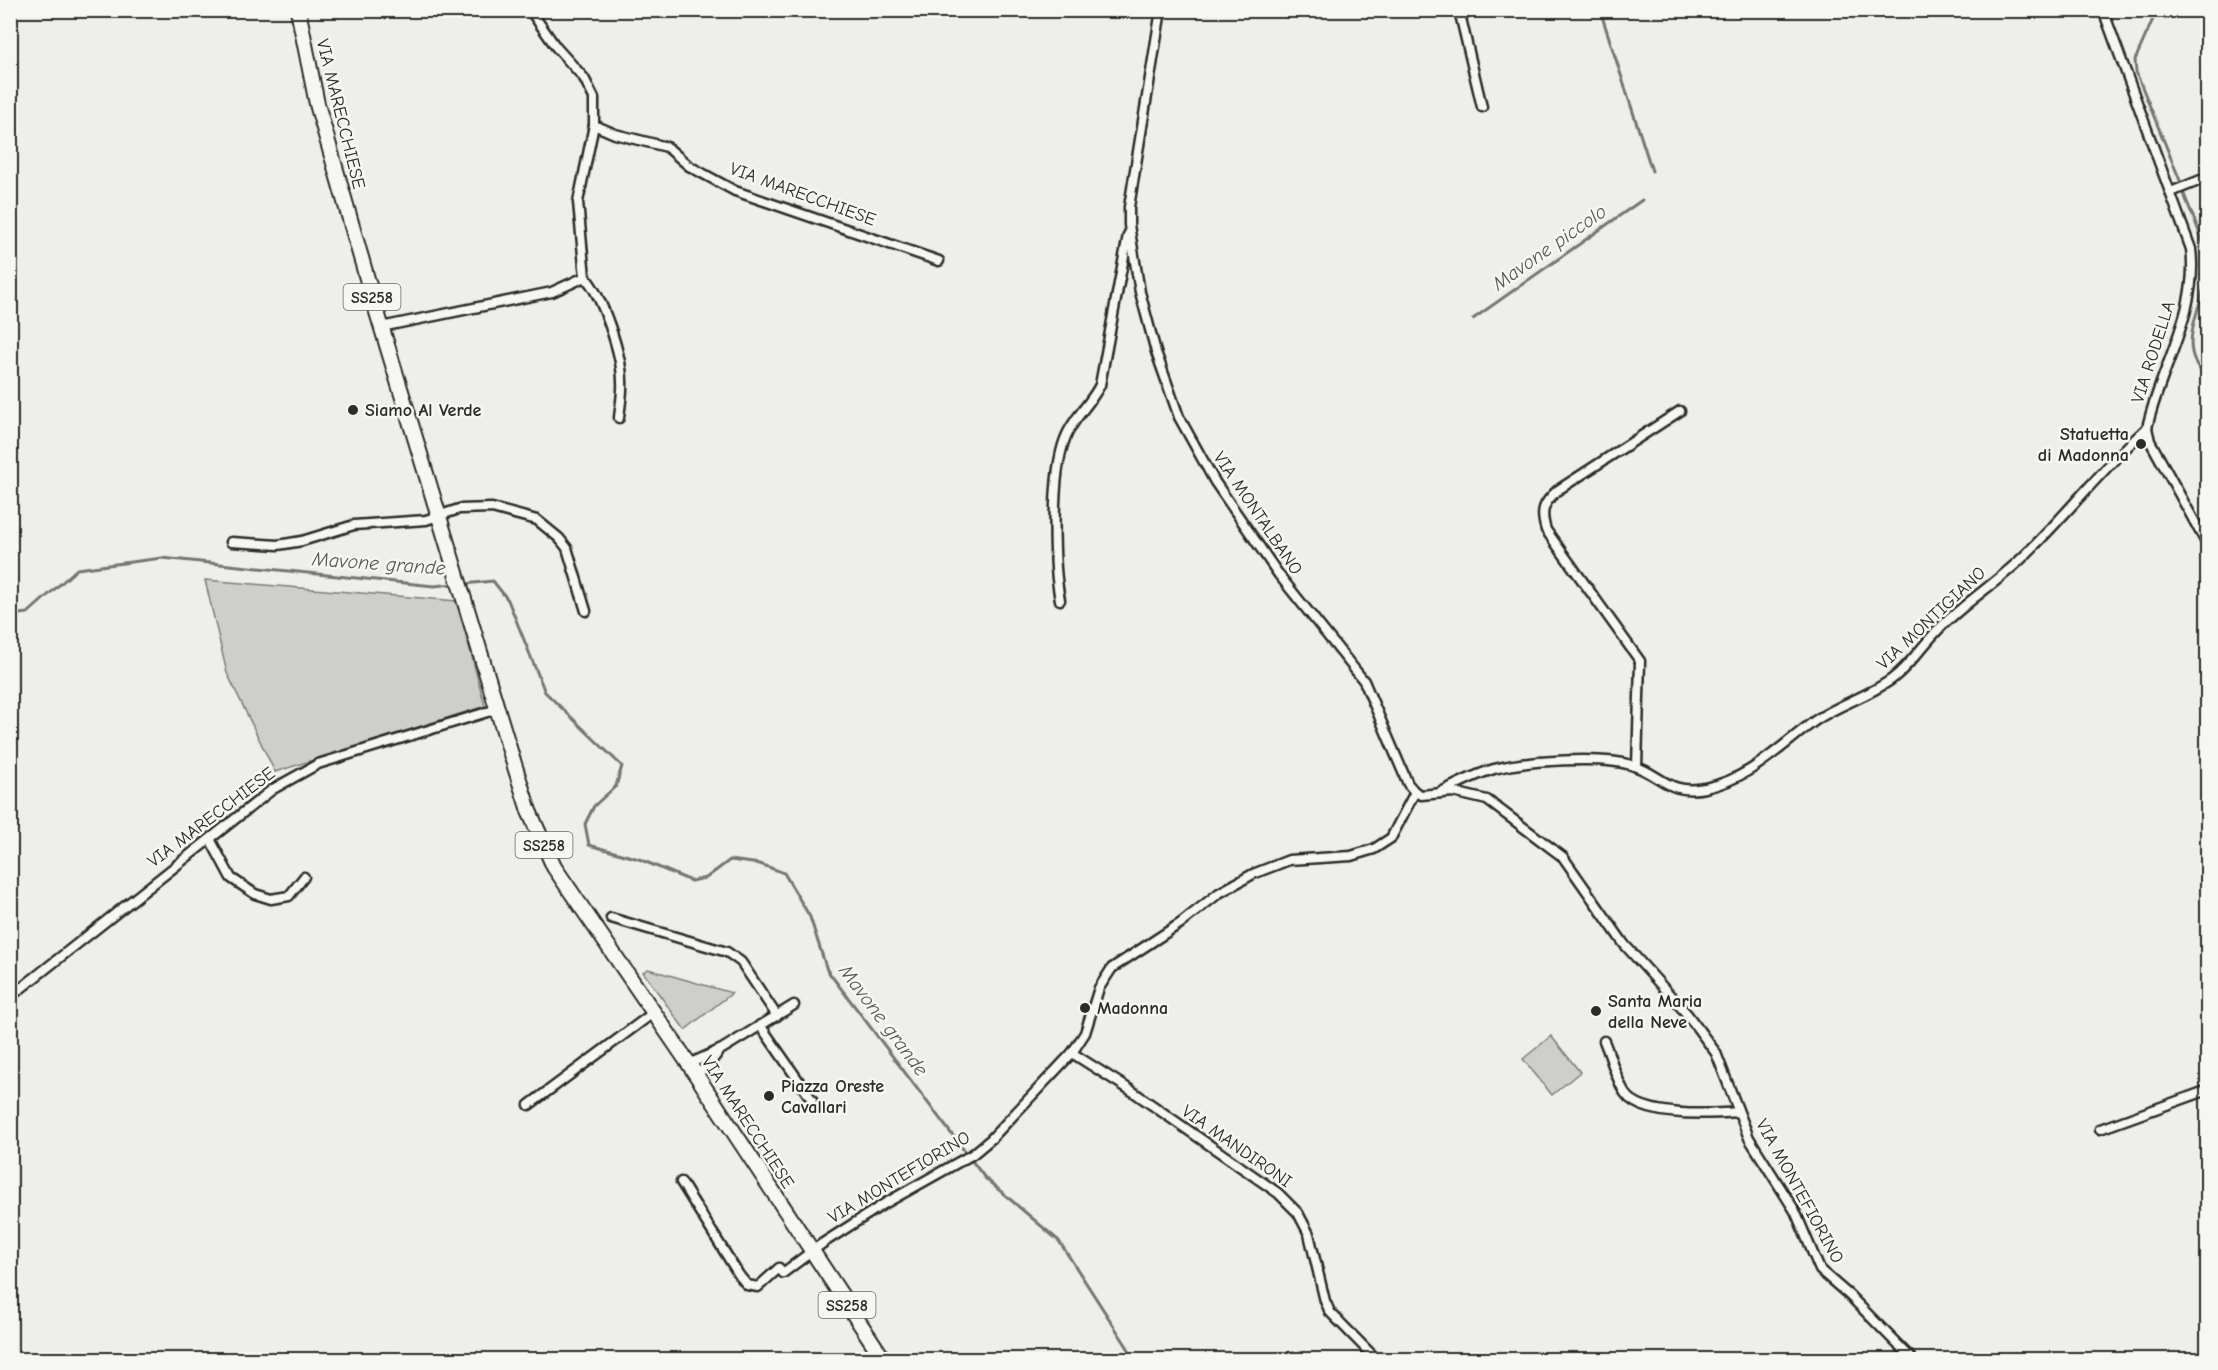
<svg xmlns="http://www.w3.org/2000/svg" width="2218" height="1370" viewBox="0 0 2218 1370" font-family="'Comic Neue',sans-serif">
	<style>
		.green { fill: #cececa; stroke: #7c7c7a; stroke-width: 1.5 }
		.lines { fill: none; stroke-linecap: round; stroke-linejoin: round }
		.stream { stroke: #757573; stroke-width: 3 }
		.street-casing { stroke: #2b2b2b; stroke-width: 13 }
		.primary-casing { stroke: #2b2b2b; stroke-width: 18 }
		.street { stroke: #f6f6f2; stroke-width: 8 }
		.primary { stroke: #f6f6f2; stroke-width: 14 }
		.poi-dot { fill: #2b2b2b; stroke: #f6f6f2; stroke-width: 2 }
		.labels { text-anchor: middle; stroke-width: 5; stroke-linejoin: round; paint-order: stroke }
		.shield { fill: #f6f6f2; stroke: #686867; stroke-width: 1.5 }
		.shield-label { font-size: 16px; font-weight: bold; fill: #2b2b2b }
		.street-label { font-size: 18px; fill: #2b2b2b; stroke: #f6f6f2 }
		.poi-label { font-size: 18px; font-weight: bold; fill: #2b2b2b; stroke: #f6f6f2; text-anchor: start }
		.water-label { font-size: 20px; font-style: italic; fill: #565655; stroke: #f6f6f2 }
	</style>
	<rect width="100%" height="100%" fill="#eeeeea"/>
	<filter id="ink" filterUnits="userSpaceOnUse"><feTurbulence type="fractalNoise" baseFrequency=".0167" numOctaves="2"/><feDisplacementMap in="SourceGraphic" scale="12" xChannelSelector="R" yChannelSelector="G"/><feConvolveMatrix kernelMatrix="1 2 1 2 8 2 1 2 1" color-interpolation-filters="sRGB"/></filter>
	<g filter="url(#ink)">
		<g class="green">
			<polygon points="205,580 457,601 485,706 275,772 227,673"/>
			<polygon points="648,969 732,993 685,1030 643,972"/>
			<polygon points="1551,1036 1580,1072 1552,1095 1523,1059"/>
		</g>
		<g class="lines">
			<g class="stream">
				<polyline points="1600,10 1652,171"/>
				<polyline points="2157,10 2135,60 2136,72 2181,183"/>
				<path d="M2184 194C2192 216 2206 242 2207 265 2208 303 2170 346 2208 378"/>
				<polyline points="1473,319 1642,200"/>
				<polyline points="464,584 493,581 508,600 545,692 622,766 616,786 594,806 585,824 589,845 639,859 691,881 706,878 730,860 760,864 784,873 810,917 827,970 985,1178 1059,1241 1128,1348 1132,1360"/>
				<polyline points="10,615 28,613 77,569 162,558 434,586 454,584"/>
			</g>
			<g class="street-casing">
				<g id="street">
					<polyline points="1161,10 1129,207 1129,225 1140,292 1156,352 1179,417 1215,482 1279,575 1364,681 1408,784 1415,792"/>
					<polyline points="1459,10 1482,107"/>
					<path d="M2103 10 2191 249C2199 312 2160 368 2147 428L2150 441 2208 546"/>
					<polyline points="594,125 615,134 667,147 689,166 735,191 939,261"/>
					<polyline points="2171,192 2208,177"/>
					<path d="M585 277C602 295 622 355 622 381 623 393 620 406 619 418"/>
					<polyline points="381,327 552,292 585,277 578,202 594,125 594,98 584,78 556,47 530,10"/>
					<polyline points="231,542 278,545 302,541 354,525 426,520 459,509 492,508 537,520 559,538 567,548 586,611"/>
					<path d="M1060 600C1053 562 1051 475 1065 439 1072 419 1090 405 1100 385L1128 235"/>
					<path d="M1637 767 1640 661 1546 530C1540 511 1543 503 1558 490L1680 411"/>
					<polyline points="1415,792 1421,795 1453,792 1487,800 1563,857 1624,944 1687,1014 1716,1053 1749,1138 1795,1211 1820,1270 1850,1296 1913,1360"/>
					<path d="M1439 793C1457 784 1474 775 1494 769 1524 761 1604 755 1634 766 1662 775 1668 795 1705 788 1750 779 1780 746 1816 720 1840 704 1869 696 1892 679 1909 666 1920 649 1935 633 1961 605 1994 585 2021 559 2065 517 2102 468 2147 428"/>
					<polyline points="210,839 231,878 255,894 271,899 289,896 304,877"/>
					<polyline points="611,918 727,952 741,962 777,1016"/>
					<polyline points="10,997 273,789 318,764 497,709"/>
					<polyline points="760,1025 812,1100"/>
					<path d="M1604 1041C1611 1057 1616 1079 1625 1093 1641 1118 1712 1114 1738 1112"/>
					<polyline points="1072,1053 1132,1091 1278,1193 1298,1213 1309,1234 1325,1301 1330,1312 1377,1360"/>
					<polyline points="689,1064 722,1049 794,1005"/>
					<polyline points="695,1074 706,1068 717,1054"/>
					<polyline points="529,1105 653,1013"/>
					<polyline points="2100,1129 2208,1090"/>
					<polyline points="681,1182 739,1275 747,1285 758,1287 779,1268 783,1273 823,1243 884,1204 973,1154 991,1139 1072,1053 1085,1033 1099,988 1112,968 1181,923 1219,893 1253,874 1289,860 1351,856 1374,849 1391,838 1415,792"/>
				</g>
			</g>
			<g class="primary-casing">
				<polyline id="primary" points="298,10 317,104 370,289 510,751 529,811 554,867 689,1064 884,1360"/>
			</g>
			<use href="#street" class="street"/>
			<use href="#primary" class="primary"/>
		</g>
	</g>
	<g class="poi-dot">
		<circle cx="353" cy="410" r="6"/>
		<circle cx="2141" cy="444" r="6"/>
		<circle cx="1085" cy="1008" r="6"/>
		<circle cx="1596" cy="1011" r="6"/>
		<circle cx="769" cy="1096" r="6"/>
	</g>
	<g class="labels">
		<g class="shield">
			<rect x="343.5" y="284" width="57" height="26" rx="4.5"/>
			<rect x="515.5" y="832" width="57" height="26" rx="4.5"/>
			<rect x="818.5" y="1292" width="57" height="26" rx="4.5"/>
		</g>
		<g class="shield-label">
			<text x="372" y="303">SS258</text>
			<text x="544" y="851">SS258</text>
			<text x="847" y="1311">SS258</text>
		</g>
		<g class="street-label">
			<text transform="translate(341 114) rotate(76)" y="6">VIA MARECCHIESE</text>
			<text transform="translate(803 194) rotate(20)" y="6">VIA MARECCHIESE</text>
			<text transform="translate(2153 352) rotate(-72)" y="6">VIA RODELLA</text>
			<text transform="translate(1258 513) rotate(56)" y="6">VIA MONTALBANO</text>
			<text transform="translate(1931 618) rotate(-43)" y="6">VIA MONTIGIANO</text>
			<text transform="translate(211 817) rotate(-37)" y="6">VIA MARECCHIESE</text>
			<text transform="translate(748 1122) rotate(57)" y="6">VIA MARECCHIESE</text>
			<text transform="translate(1237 1146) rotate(35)" y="6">VIA MANDIRONI</text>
			<text transform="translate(899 1177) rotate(-31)" y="6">VIA MONTEFIORINO</text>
			<text transform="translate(1800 1191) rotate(61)" y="6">VIA MONTEFIORINO</text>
		</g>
		<g class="poi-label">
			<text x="365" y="416">Siamo Al Verde</text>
			<text x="2129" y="440" text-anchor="end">Statuetta<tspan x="2129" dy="21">di Madonna</tspan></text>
			<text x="1608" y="1007">Santa Maria<tspan x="1608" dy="21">della Neve</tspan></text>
			<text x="1097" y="1014">Madonna</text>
			<text x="781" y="1092">Piazza Oreste<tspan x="781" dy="21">Cavallari</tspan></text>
		</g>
		<g class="water-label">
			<text transform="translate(1549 247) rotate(-35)" y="7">Mavone piccolo</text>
			<text transform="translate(379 563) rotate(4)" y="7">Mavone grande</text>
			<text transform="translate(884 1020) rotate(53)" y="7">Mavone grande</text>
		</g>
	</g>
	<rect width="2218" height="1370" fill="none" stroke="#f6f6f2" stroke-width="36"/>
	<rect x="18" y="18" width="2182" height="1334" fill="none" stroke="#2b2b2b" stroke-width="2" filter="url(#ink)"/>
</svg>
